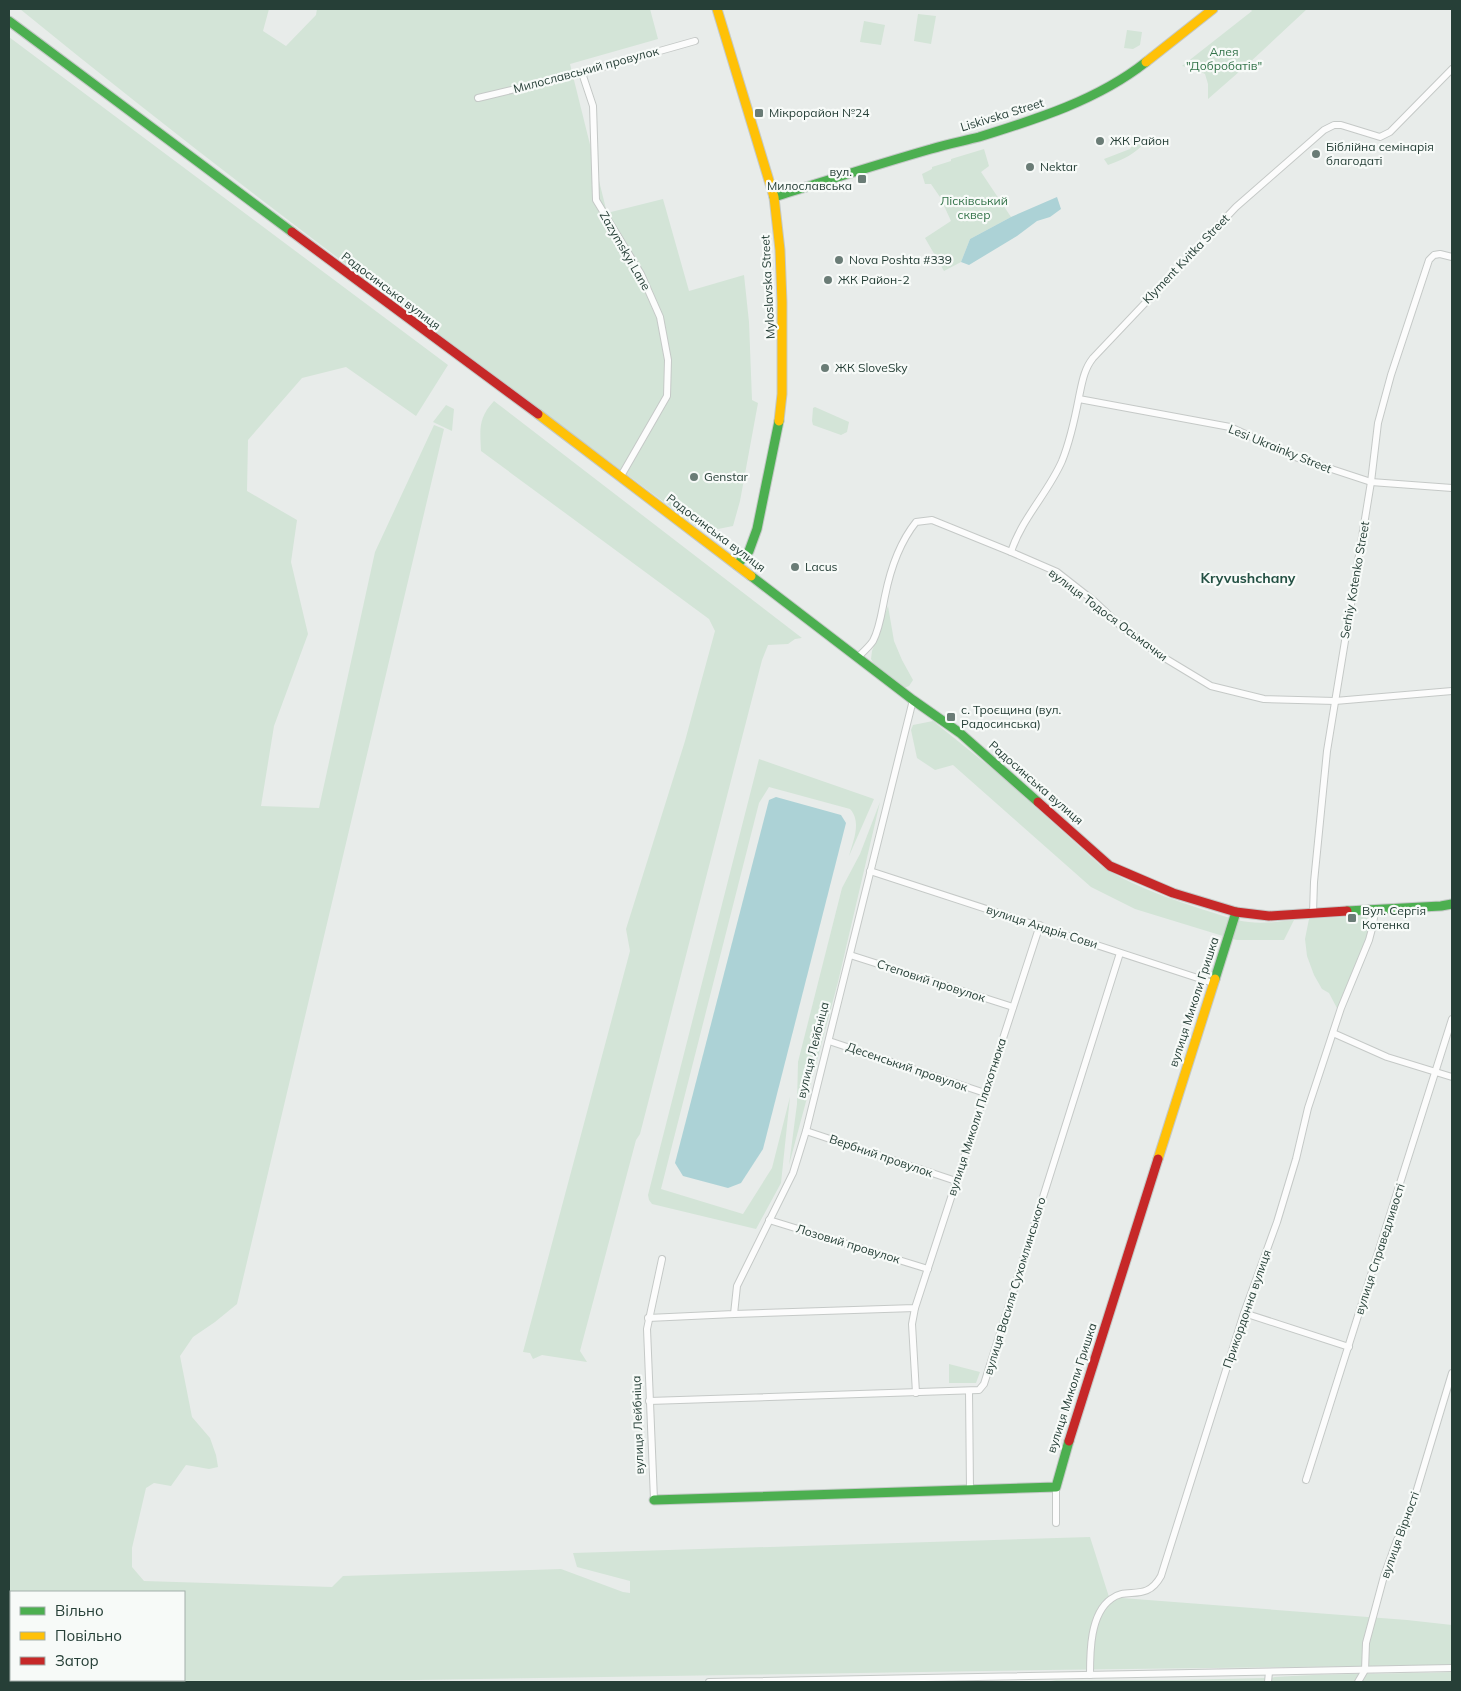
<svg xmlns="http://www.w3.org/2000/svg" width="1461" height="1691" viewBox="0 0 1461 1691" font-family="Mulish,sans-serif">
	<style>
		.green { fill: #d3e4d7; fill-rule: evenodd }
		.water { fill: #acd2d6 }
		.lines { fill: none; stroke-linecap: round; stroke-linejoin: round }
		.street-casing { stroke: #c5c9c7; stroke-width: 8 }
		.fast-casing { stroke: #c4c9c7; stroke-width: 11 }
		.slow-casing { stroke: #c4c9c7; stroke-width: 11 }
		.jam-casing { stroke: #c4c9c7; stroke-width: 11 }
		.street { stroke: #fcfcfc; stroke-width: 6 }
		.fast { stroke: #4caf50; stroke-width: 9 }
		.slow { stroke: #ffc107; stroke-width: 9 }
		.jam { stroke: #c62828; stroke-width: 9 }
		.poi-dot { fill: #6a7c76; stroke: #f7faf8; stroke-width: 2 }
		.labels { text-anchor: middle; stroke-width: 4.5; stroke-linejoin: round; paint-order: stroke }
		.park-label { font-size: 12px; fill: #337349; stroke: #f7faf8 }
		.street-label { font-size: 12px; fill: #263f37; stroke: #f7faf8 }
		.poi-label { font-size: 12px; fill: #263f37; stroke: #f7faf8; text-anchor: start }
		.neighbourhood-label { font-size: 14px; font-weight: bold; fill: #235043; stroke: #f7faf8 }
	</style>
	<rect width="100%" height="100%" fill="#e8ecea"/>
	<g class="green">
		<path d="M20 9H269L263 31 286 46 316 15 317 9H650L658 39 570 64 607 213 663 199 689 291 744 275 749 322 752 400 758 403 740 501 733 526 718 529 696 526C469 356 239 188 20 9Z"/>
		<polygon points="1250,9 1307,9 1248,64 1208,99 1208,84 1205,74 1195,69 1182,66 1252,11"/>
		<polygon points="918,14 936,16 931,44 914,41"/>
		<polygon points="864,21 885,25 881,45 860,42"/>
		<polygon points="1127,30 1142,32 1140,45 1133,49 1124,48"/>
		<path d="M9 37 448 365 416 416 346 367 302 378 248 440 247 491 297 520 291 562 308 634 274 726 261 806 319 808 375 552 434 425 444 429 237 1304 215 1322 193 1337 180 1356 192 1417 210 1438 216 1455 218 1467 209 1469 186 1465 171 1486 154 1483 146 1488 132 1548V1567L144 1581 332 1587 343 1576 561 1569 623 1592 630 1593V1581L577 1567 573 1553 1090 1537 1109 1597 1407 1620 1452 1625V1665L1046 1670 289 1682H9ZM11 1592H184V1680H11Z"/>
		<path d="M1142 137H1147V141C1134 154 1125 159 1108 165L1104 159 1130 149 1135 142Z"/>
		<polygon points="984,149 989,166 981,172 1011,217 970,239 961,262 944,271 925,238 951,221 940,197 931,184 925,184 922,174 932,169 932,167 951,161 951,159"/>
		<path d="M494 401 802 638 795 639 788 644 768 645 762 660 640 1134 636 1140 580 1351 587 1362 542 1355 533 1359 530 1353 523 1352 630 951 626 929 685 741 715 631 709 619 481 451C480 429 478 418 494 401Z"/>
		<polygon points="446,405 454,409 452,431 433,422"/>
		<polygon points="815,407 849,422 847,432 841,435 813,425 812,421 813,408"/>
		<polygon points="888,606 894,641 902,660 913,680 909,686 904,688 874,664 871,659 872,651"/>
		<path d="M933 721 995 771 1101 866C1141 891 1186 904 1230 918L1223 936 1135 909 1091 887 953 765 935 770 917 758 911 730 913 725Z"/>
		<path d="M759 759 874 799 849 856C853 841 862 822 850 809L769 787 759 803 661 1189 743 1214 772 1168 790 1097 781 1183 756 1229 652 1204 649 1200 648 1195Z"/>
		<polygon points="880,802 838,982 789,1165 797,1104 798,1062 842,888 860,854"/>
		<path d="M1364 916 1371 921C1370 944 1348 987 1338 1010L1329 993 1322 989 1314 975 1307 956 1305 939 1309 919Z"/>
		<path d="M1237 920C1257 925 1274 922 1294 920L1284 940H1237L1232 939Z"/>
		<polygon points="949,1364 980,1372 976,1383 949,1383"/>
		<path d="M1452 1672V1682H1269L1271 1678 1275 1677C1334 1673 1393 1674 1452 1672Z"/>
		<polygon points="1266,1678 1265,1682 1043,1682 1056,1680 1177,1680"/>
	</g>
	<g class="water">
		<polygon points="1057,197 1061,209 1050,217 1037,221 1017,236 969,265 961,262 970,239 1011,217"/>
		<polygon points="776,797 841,815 846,823 763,1149 741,1183 728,1188 683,1176 675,1163 769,800"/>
	</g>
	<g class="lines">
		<g class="street-casing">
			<g id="street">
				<polyline points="582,73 593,106 596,200 641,274 660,317 668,360 667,396 621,476"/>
				<polyline points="478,98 582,73 695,41"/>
				<polyline points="1079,399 1230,427 1298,458 1371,482 1452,488"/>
				<path d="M1011 552C1022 518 1048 493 1062 461 1070 441 1075 418 1079 397 1082 383 1084 369 1093 358L1236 207 1324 130 1334 125H1341L1380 137 1390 132 1452 69"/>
				<path d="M857 658C862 653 869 647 873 641 880 628 882 610 885 596 890 571 900 542 916 522L932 520 1011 552 1057 572 1094 601 1124 629 1163 657 1211 686 1264 699 1335 701 1452 691"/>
				<polyline points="870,871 1213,983"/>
				<polyline points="1313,913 1314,882 1327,751 1371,482 1378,423 1391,375 1429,260 1434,255 1440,254 1452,257"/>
				<polyline points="850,955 1013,1007"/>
				<polyline points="1333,1033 1387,1057 1452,1077"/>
				<polyline points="829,1041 985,1093"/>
				<polyline points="806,1131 956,1181"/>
				<polyline points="769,1220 928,1269"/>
				<polyline points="915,1308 912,1324 916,1393"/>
				<polyline points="1244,1313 1349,1347"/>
				<polyline points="734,1314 915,1308 1040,925"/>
				<polyline points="648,1318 734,1314 737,1286 793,1173 806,1131 913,700"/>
				<polyline points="969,1391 970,1490"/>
				<polyline points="649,1401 979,1390 984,1384 1120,953"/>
				<polyline points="1306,1480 1452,1019"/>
				<polyline points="654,1500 647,1329 662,1259"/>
				<polyline points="1056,1523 1056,1487"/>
				<path d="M1090 1675C1090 1652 1090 1614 1111 1599 1127 1586 1146 1603 1161 1576L1244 1313 1277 1222 1296 1159 1308 1108 1341 1008 1369 940 1373 925 1375 910"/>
				<polyline points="709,1682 1452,1668"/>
				<polyline points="1268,1682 1269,1672"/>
				<polyline points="1358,1682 1365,1670 1366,1643 1384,1576 1397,1540 1406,1526 1452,1373"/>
			</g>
		</g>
		<g class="fast-casing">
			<g id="fast">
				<polyline points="9,21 292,232"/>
				<path d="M774 197C826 181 878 164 931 149 947 144 963 141 979 137 1037 119 1098 100 1146 62"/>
				<polyline points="737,565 749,551 757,529 779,421"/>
				<polyline points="751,576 913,700 960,733 1038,802"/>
				<polyline points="1347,911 1441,906 1452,904"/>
				<polyline points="1215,979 1236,912"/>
				<polyline points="654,1500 1056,1487 1069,1441"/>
			</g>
		</g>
		<g class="slow-casing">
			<g id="slow">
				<polyline points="717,9 774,197 780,250 782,302 782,394 779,421"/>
				<polyline points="1146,62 1213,9"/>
				<polyline points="538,414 751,576"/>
				<polyline points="1158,1159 1215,979"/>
			</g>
		</g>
		<g class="jam-casing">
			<g id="jam">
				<polyline points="292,232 538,414"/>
				<polyline points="1038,802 1110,866 1173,893 1236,912 1269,916 1347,911"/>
				<polyline points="1069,1441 1158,1159"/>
			</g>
		</g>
		<use href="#street" class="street"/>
		<use href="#fast" class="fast"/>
		<use href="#slow" class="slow"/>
		<use href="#jam" class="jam"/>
	</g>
	<g class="poi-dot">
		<rect x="754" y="108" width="10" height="10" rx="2.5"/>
		<circle cx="1100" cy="141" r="5"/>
		<circle cx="1316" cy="154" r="5"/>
		<circle cx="1030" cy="167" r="5"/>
		<rect x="857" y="174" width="10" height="10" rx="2.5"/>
		<circle cx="839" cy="260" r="5"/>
		<circle cx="828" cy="280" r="5"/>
		<circle cx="825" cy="368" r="5"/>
		<circle cx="694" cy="477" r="5"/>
		<circle cx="795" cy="567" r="5"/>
		<rect x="946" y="712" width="10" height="10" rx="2.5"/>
		<rect x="1347" y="913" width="10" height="10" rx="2.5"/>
	</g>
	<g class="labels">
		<g class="park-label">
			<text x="1224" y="56">Алея<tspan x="1224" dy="14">"Добробатів"</tspan></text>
			<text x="974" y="205">Лісківський<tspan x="974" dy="14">сквер</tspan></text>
		</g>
		<g class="street-label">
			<text transform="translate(586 70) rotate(-15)" y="4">Милославський провулок</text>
			<text transform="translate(1002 115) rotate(-17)" y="4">Liskivska Street</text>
			<text transform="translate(625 251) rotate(60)" y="4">Zazymskyi Lane</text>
			<text transform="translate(1186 259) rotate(-46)" y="4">Klyment Kvitka Street</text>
			<text transform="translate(768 287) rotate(-93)" y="4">Myloslavska Street</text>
			<text transform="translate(391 291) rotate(37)" y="4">Радосинська вулиця</text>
			<text transform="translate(1280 449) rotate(22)" y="4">Lesi Ukrainky Street</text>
			<text transform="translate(716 533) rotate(37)" y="4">Радосинська вулиця</text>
			<text transform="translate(1355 580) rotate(-80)" y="4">Serhiy Kotenko Street</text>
			<text transform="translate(1108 615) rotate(37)" y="4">вулиця Тодося Осьмачки</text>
			<text transform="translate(1036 783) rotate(41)" y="4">Радосинська вулиця</text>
			<text transform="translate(1042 927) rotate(18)" y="4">вулиця Андрія Сови</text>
			<text transform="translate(931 981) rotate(18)" y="4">Степовий провулок</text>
			<text transform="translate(1194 1002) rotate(-72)" y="4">вулиця Миколи Гришка</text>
			<text transform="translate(813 1050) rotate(-76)" y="4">вулиця Лейбніца</text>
			<text transform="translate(907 1067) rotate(19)" y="4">Десенський провулок</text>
			<text transform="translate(977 1117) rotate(-72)" y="4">вулиця Миколи Плахотнюка</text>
			<text transform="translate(881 1156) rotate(19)" y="4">Вербний провулок</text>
			<text transform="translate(848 1244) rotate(17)" y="4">Лозовий провулок</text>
			<text transform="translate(1380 1249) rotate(-72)" y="4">вулиця Справедливості</text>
			<text transform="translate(1015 1286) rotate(-73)" y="4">вулиця Василя Сухомлинського</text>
			<text transform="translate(1247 1309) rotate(-71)" y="4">Прикордонна вулиця</text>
			<text transform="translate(1072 1388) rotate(-72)" y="4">вулиця Миколи Гришка</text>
			<text transform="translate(638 1425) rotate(-92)" y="4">вулиця Лейбніца</text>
			<text transform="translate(1400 1535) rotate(-70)" y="4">вулиця Вірності</text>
		</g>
		<g class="poi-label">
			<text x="769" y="117">Мікрорайон №24</text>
			<text x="1110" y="145">ЖК Район</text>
			<text x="1326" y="151">Біблійна семінарія<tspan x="1326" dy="14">благодаті</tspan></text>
			<text x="1040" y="171">Nektar</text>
			<text x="852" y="176" text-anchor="end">вул.<tspan x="852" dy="14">Милославська</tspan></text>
			<text x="849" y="264">Nova Poshta #339</text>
			<text x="838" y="284">ЖК Район-2</text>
			<text x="835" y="372">ЖК SloveSky</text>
			<text x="704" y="481">Genstar</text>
			<text x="805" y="571">Lacus</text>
			<text x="961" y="714">с. Троєщина (вул.<tspan x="961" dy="14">Радосинська)</tspan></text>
			<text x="1362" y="915">Вул. Сергія<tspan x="1362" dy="14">Котенка</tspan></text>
		</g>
		<g class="neighbourhood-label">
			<text x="1248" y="583">Kryvushchany</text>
		</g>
	</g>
	<rect width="1461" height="1691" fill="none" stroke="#263f37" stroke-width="20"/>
	<rect x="10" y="1591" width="175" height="90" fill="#f7faf8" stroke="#a3afab"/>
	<rect x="20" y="1607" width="25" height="8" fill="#4caf50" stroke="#a3afab"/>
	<text x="55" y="1616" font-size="15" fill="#263f37">Вільно</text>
	<rect x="20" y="1632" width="25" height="8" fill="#ffc107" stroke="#a3afab"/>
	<text x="55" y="1641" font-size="15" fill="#263f37">Повільно</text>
	<rect x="20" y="1657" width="25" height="8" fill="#c62828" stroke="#a3afab"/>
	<text x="55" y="1666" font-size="15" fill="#263f37">Затор</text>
</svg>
